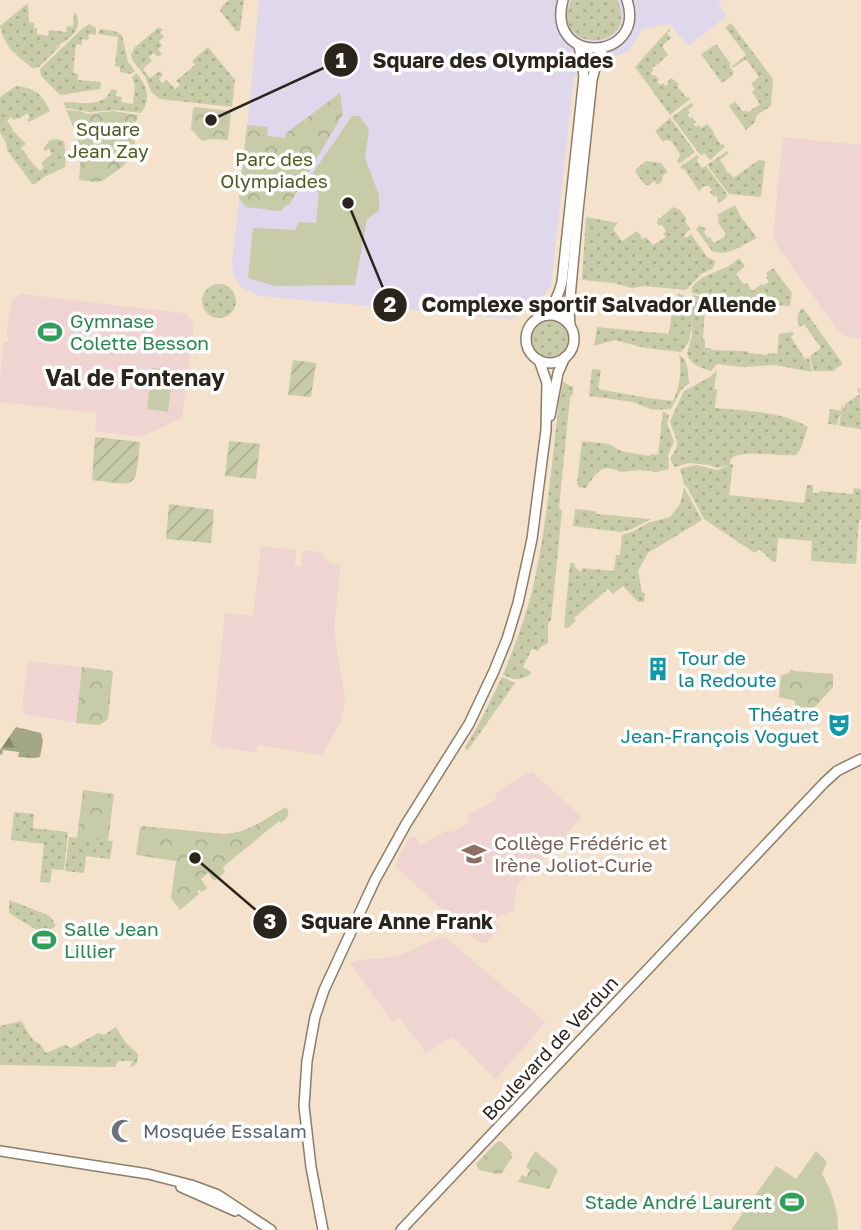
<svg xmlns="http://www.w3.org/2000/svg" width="861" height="1230" viewBox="0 0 861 1230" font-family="'Golos Text',sans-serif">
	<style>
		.commercial { fill: #dfd7ec }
		.education { fill: #efd4d2 }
		.grass { fill: url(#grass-dots) }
		.forest { fill: url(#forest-firs) }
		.park { fill: url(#park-crowns) }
		.garden { fill: url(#garden-furrows) }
		.pitch { fill: #c7cba8 }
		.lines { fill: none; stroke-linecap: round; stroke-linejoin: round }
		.secondary-casing { stroke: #8c7d69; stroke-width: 12 }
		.secondary { stroke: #fff; stroke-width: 9 }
		.labels { text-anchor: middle; stroke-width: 7; stroke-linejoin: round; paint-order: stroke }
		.park-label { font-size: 19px; fill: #54581f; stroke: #fff }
		.leisure-label { font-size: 19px; fill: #27864d; stroke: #fff; text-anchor: start }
		.culture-label { font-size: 19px; fill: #0d838f; stroke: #fff; text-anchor: start }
		.education-label { font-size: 19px; fill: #785e54; stroke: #fff; text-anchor: start }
		.street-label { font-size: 19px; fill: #2a241c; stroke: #fff }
		.worship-label { font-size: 19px; fill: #5b616d; stroke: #fff; text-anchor: start }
		.quarter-label { font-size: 23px; font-weight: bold; fill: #2a241c; stroke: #fff }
		.leader { fill: none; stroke: #2a241c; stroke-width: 2.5 }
		.callout-dot { fill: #2a241c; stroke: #fff; stroke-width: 2.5 }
		.mark-label { font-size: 21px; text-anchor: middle; font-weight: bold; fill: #fff }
		.callout-label { font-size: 21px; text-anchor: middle; font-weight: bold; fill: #2a241c; stroke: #fff; stroke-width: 7; stroke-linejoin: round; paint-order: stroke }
	</style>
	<defs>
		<pattern id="grass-dots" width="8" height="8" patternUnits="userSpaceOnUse" patternTransform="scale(1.75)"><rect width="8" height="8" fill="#c7cba8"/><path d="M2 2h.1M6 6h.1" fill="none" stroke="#abae90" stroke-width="1.8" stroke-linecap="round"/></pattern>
		<pattern id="forest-firs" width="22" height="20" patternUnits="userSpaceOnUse" patternTransform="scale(1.75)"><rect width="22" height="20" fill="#a3a784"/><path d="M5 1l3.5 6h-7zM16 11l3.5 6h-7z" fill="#85886b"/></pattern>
		<pattern id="park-crowns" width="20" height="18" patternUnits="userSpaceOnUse" patternTransform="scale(1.75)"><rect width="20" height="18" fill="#c7cba8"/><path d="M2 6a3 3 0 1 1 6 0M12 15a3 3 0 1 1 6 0" fill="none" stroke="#abae90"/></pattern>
		<pattern id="garden-furrows" width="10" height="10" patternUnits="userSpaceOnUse" patternTransform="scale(1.75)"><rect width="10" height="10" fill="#c7cba8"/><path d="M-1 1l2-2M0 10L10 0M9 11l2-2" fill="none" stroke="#abae90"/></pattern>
	</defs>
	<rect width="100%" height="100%" fill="#f4e2cd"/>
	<polygon class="commercial" points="259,0 722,0 718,3 727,16 688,46 670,24 642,29 630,50 574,77 551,285 537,307 510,319 260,296 241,287 234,275 232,262 246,142"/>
	<g class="education">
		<polygon points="783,137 861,145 861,338 846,336 837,329 778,247 774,238 774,226"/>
		<polygon points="21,294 182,313 187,315 194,324 182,418 141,437 95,431 96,413 0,402 0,378 3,349 4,342 8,342 9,337 6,336 10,308 12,300"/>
		<polygon points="261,546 296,550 295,566 301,566 302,554 305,550 320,552 324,558 333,564 339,564 341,566 334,625 338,657 345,697 342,719 322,755 258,745 256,751 253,752 222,748 211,743 225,613 253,616"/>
		<polygon points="33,662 82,667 76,722 27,715 24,712 22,706 27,666 28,663"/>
		<polygon points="532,772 582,817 536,866 535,866 518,885 516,890 514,910 495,919 497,926 500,928 486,943 481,943 471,936 396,867 396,862 410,836 416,837 420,845 448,830 450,833 469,822 466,816 497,799 495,793 526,774"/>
		<polygon points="440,937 446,938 546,1022 496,1079 452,1037 426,1053 400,1018 393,1023 351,964 358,960 387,958 403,954"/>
	</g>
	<g class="grass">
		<polygon points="229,0 244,0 240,31 236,31 220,11 223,5"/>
		<path d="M571 0H617C643 53 546 54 571 0Z"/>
		<path d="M28 3 29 22 34 23V28H37V34L48 36 49 30 66 32 67 26 73 27 74 13 77 15C82 33 67 40 54 48L60 46 39 67 32 68 15 54 18 53H14C6 45 3 37 0 26Z"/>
		<polygon points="731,23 773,79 771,106 757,115 755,122 746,130 729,106 735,101 743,112 746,110 748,112 760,104 752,92 755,89 751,84 759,77 746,59 733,68 732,66 746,55 725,27"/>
		<polygon points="89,24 96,28 96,35 89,34 88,40 82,39 82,45 76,44 73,73 78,74 78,80 101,82 100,89 60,95 41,76 40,69 81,30"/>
		<polygon points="159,27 163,30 160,32 164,37 159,41 162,46 158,49 162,54 158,57 153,53 149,57 152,61 143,69 150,78 160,71 163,75 159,79 162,83 167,80 175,89 180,85 176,81 195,65 192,61 208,47 235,80 232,107 160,99 151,92 145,76 132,60 131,55 134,48"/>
		<polygon points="100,29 114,31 122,35 128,62 135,71 131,74 120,72 120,67 115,66 118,37 98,34"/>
		<polygon points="669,29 671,30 667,33 671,38 662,46 668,55 662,60 661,62 652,68 653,71 651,73 653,76 655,75 659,80 657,82 660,85 663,83 665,86 668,84 668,81 671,78 679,84 677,86 686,97 689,97 690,99 670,115 635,67"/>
		<polygon points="716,44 730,63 730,67 733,71 732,76 722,83 701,54"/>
		<path d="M136 73C147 85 152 99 141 113L115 110 89 112 66 108 63 102C79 102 105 109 111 89L117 90 116 96 122 97 121 102 133 104 135 86 132 77Z"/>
		<path d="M16 86C35 88 41 93 50 111L29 122 27 120 30 117 27 113 19 119 17 118 14 120 11 117 7 121 13 129 12 130 26 144 21 148 28 156 27 157 40 171 44 167 41 163 52 154 49 149 45 151 43 149 50 140 57 139 64 141 66 157 65 167 44 177 35 184H32L7 150 6 143 0 132V97Z"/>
		<polygon points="691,103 694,106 688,110 690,113 687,115 690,118 692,117 696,122 694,124 696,127 699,125 701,128 707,124 714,132 713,133 721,145 723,144 725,147 710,160 704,153 701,156 672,117"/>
		<polygon points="670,118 695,152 679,164 677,161 679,158 680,154 671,141 666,140 663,142 655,131"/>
		<polygon points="727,151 729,153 720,160 726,169 725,170 728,173 730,172 733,178 759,160 765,161 761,197 729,194 707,165"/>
		<polygon points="697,155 699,157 697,160 702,168 706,166 727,194 727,197 718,204 718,199 716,195 714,197 710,192 712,190 709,186 704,186 699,191 684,169 682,169 680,167"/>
		<polygon points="646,161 661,163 668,172 663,175 662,181 658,185 654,181 649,185 645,185 636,173 636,169"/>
		<path d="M735 205 741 217 757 238C743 245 727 257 712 251L696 229 700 225 703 228 704 227 706 230 704 232 708 238 710 237 714 243 724 237 726 234 718 223 719 218 717 215Z"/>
		<polygon points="673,207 680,210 686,218 686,223 690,229 684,236 686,238 691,234 707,257 716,261 712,269 701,274 686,290 644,286 632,288 614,283 582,280 586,217 618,223 613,229 622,241 637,231 643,239 646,237 653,245 666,237 663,234 666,231 662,225 659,226 657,223 658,218 661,218 661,217"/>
		<path d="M739 258 745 266 736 274 744 285 747 283 752 291 762 284 764 285 769 282 766 278 768 276 766 273 773 268 792 293 790 306 728 302 717 298 692 293V287C706 270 725 273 739 258Z"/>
		<circle cx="219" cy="301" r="17"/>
		<path d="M678 293 687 297C692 312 695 341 681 352L645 348 615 340 594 346 597 327 669 334 673 301H676Z"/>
		<path d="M693 295 711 299 705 303 703 340H705V348H710L712 350 747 351 749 353 767 355 768 353 777 354 779 334 792 332 794 334 791 337 805 359 809 357 812 372 775 365 742 367 717 364 711 371C700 367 690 365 687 353L692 336 690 298Z"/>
		<path d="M803 308 843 364 833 371H813L810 356 821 348 804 324 799 327C797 321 796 311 803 308Z"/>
		<circle cx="550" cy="339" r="19"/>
		<path d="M679 355C689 360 688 373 689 383L681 390 671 409 653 410 633 402 589 396 592 369 601 370 598 389 648 398 673 401C680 387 682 369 679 355Z"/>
		<path d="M717 370 714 389H717L715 408C746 411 780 411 808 427L801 448 796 455C785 457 738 449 731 459 730 460 730 463 730 465L733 464 729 495 804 503 807 485H813V493H818L820 491 853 494 854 488 861 489V519L859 520 856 564 811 561 812 541 778 538 776 562H773L759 549 755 553 704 519 687 487 684 484 680 469 696 465 717 470 729 465 716 468 709 465 689 463 675 467C665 456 675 456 677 445 678 438 671 428 670 421L684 391 710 377Z"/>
		<path d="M563 382 573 387V394L570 397 559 508 562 511 551 620 548 623V643L541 647 538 651 532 649 523 667 531 672V674C520 681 515 680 503 675 515 645 527 614 534 583 547 523 552 462 559 401Z"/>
		<polygon points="860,388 861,429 839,426 841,414 839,417 837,425 828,424 830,409 841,411 842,405 843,404 842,414 845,404 860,394 857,389"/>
		<path d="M663 411 669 415 667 424 674 441 668 456 669 469 657 472 640 470 620 472C601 462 596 474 586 488L579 487 577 484 582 441 609 444 621 451 649 456 650 454 658 455Z"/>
		<polygon points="684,487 702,520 648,553 638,571 642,593 645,593 644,602 638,602 623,586 613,594 608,589 574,618 576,621 568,628 564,627 570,563 574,563 575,567 581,572 582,568 614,571 616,555 620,555 622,535 634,531 648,523 670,517 680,504"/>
		<polygon points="575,509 595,511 597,514 651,519 630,530 620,532 573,526"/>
		<polygon points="502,677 515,683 468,750 467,750 465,748 483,716"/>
		<polygon points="14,812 34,814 33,828 68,832 64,870 52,869 50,883 40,882 44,844 11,840"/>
		<polygon points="69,837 113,841 110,859 86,856 84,873 65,871"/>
		<polygon points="9,900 50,916 56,926 43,934 9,913"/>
		<path d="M21 1021 33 1040 40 1044 46 1053 65 1045 71 1048 98 1033 104 1035 116 1027 125 1042 138 1054C138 1060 137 1066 130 1067L133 1061H118L115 1067 0 1065V1026Z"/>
	</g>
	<polygon class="forest" points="16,727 41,733 43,741 40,757 35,758 18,757 19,752 3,750 2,755 0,754 0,750"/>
	<g class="park">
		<polygon points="340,93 343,114 289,205 286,205 281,211 246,207 239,198 247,125 268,127 267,136 285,138 286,133"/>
		<polygon points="195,107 230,111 231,113 228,140 211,139 202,141 191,129 193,108"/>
		<path d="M66 110 80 111 87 114 113 111 138 115 134 128 135 147 131 157 122 167 104 180 97 182 79 180C83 147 79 140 66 110Z"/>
		<polygon points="82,667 113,671 108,719 100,725 76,723"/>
		<polygon points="791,669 795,671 833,674 833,687 812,710 801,713 798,710 798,706 795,705 795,701 779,697 781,675 789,673"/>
		<polygon points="83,790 114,794 108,841 77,838"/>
		<path d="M286 807C291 814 287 818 281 823L279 821 223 867 225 872 214 881 208 873 201 879 207 888 202 892 200 890 197 891 199 894 180 910 171 898 176 861 136 855 140 828 142 826 224 834C248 833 265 819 286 807Z"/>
		<polygon points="501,1141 513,1154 511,1154 512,1157 502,1173 497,1174 479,1170 476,1164 497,1142"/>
		<polygon points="535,1151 558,1170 549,1189 518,1182 522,1175 526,1177 530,1170 526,1167"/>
	</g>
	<g class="garden">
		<polygon points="293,360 316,363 311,397 288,395"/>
		<path d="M95 437 140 442C135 490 139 486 92 480Z"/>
		<polygon points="229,441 260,444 256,479 225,476"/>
		<polygon points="169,504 214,510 211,543 166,539"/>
	</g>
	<g class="pitch">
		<polygon points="352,116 359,116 369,129 365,158 379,195 379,211 367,219 355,285 275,286 248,278 253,228 295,230 299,222 316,223 319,192 315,191 317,180 312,174"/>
		<polygon points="152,368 173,370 168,412 147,409"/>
		<path d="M816 1151 827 1162 822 1174C831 1189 839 1212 838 1230H731L776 1166 796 1179Z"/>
	</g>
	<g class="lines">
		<g class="secondary-casing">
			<g id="secondary">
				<path d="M563 0C545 66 647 62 627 0"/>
				<path d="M546 315C554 304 559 295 562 282L584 76 579 45"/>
				<circle cx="550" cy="339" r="24"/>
				<polyline points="570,325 569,309 578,211 592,80 596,64 603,48"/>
				<polyline points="550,416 558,373 565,357"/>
				<polyline points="0,1151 148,1174 191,1185 218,1195 271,1230"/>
				<polyline points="181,1187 235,1211"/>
				<polyline points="323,1230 311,1167 304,1106 307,1061 315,1017 324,990 375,880 406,824 469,724 494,671 507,639 518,603 532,539 546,430 547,383 539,360"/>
				<polyline points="401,1230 824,783 837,771 861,759"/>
			</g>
		</g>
		<use href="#secondary" class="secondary"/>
	</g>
	<defs>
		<g id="stadium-bare" transform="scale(1.89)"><path d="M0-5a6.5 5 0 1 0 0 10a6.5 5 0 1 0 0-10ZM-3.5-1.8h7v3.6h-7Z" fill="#2e9e5b" stroke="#fff" stroke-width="2.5" paint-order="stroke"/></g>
		<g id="building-bare" transform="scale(1.89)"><path d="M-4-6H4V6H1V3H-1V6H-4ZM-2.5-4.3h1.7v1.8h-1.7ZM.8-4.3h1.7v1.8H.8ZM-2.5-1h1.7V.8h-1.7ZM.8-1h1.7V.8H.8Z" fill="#0f9aa8" stroke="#fff" stroke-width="2.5" paint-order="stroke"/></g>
		<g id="theatre-bare" transform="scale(1.89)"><path d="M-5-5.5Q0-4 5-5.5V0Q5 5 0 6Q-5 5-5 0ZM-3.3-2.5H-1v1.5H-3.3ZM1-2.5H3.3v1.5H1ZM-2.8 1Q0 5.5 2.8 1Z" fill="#0f9aa8" stroke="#fff" stroke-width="2.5" paint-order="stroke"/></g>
		<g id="school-bare" transform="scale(1.89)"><path d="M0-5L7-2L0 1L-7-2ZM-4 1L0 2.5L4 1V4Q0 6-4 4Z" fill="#8d6e63" stroke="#fff" stroke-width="2.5" paint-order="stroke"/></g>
		<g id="mosque-bare" transform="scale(1.89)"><path d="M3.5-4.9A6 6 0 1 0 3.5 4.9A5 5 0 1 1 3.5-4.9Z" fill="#6b7280" stroke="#fff" stroke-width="2.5" paint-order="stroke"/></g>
	</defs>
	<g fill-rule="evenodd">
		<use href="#stadium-bare" x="50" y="332"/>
		<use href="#building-bare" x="658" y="669"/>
		<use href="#theatre-bare" x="839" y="725"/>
		<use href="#school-bare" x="474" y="854"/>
		<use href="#stadium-bare" x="44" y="940"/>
		<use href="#mosque-bare" x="123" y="1131"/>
		<use href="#stadium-bare" x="792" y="1202"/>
	</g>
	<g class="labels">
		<g class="park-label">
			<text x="108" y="136">Square<tspan x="108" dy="22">Jean Zay</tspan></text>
			<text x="274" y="166">Parc des<tspan x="274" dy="22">Olympiades</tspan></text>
		</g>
		<g class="leisure-label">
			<text x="70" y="328">Gymnase<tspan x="70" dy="22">Colette Besson</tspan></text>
			<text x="64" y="936">Salle Jean<tspan x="64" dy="22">Lillier</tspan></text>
			<text x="772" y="1209" text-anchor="end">Stade André Laurent</text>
		</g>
		<g class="culture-label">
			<text x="678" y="665">Tour de<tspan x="678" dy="22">la Redoute</tspan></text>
			<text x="819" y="721" text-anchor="end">Théatre<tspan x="819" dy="22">Jean-François Voguet</tspan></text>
		</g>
		<g class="education-label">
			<text x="494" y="850">Collège Frédéric et<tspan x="494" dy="22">Irène Joliot-Curie</tspan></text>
		</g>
		<g class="street-label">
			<text transform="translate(550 1048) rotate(-47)" y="7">Boulevard de Verdun</text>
		</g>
		<g class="worship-label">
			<text x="143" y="1138">Mosquée Essalam</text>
		</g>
		<g class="quarter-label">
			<text x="135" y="386">Val de Fontenay</text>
		</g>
	</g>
	<path class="leader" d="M211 120L341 60M348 203L390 305M195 858L270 922"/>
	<g class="callout-dot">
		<circle cx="211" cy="120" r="7"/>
		<circle cx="348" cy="203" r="7"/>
		<circle cx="195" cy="858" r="7"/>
		<circle cx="341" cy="60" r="18"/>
		<circle cx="390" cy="305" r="18"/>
		<circle cx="270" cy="922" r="18"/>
	</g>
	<g class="mark-label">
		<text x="341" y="68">1</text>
		<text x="390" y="312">2</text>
		<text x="270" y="929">3</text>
	</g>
	<g class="callout-label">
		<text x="493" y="68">Square des Olympiades</text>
		<text x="599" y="312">Complexe sportif Salvador Allende</text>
		<text x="397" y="929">Square Anne Frank</text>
	</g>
</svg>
